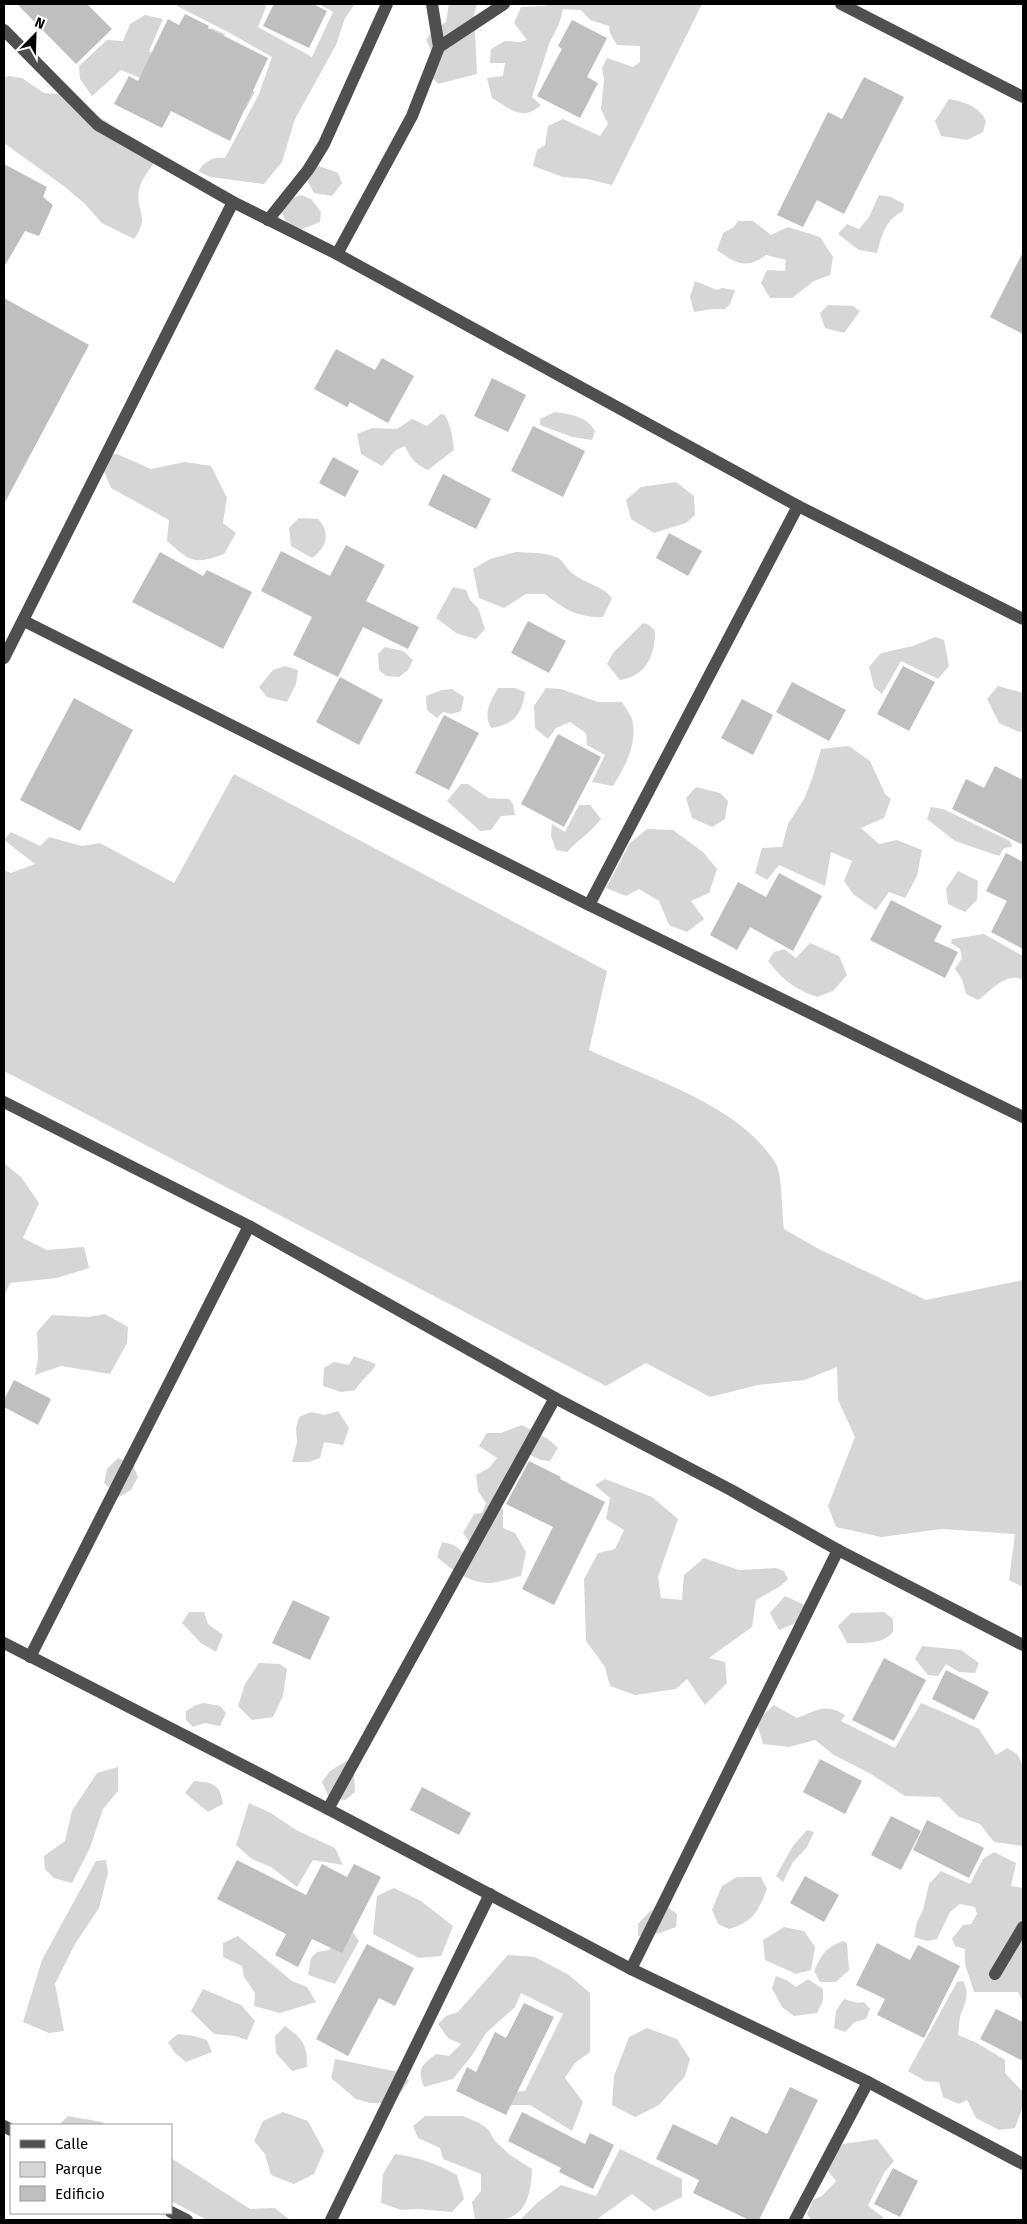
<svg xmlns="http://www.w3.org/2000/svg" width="1027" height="2224" viewBox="0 0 1027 2224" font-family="'Fira Sans',sans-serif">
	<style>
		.green { fill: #d6d6d6 }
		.building { fill: #bfbfbf }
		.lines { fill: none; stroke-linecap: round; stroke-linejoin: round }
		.minor { stroke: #4f4f4f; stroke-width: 12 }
	</style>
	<rect width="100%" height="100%" fill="#fff"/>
	<g class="green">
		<path d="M178 4H267L258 27 312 57 333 12 319 4H355L345 18 336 45 295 119 282 162 264 184 210 177 198 171C207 160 212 157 225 158L259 94 272 57 228 32 177 6Z"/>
		<polygon points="449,4 477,4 474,14 477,74 438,84 428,72 434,55 426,40 432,32 446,22"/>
		<path d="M547 4H702L612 185 587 179 563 177 533 166 537 150 545 145 548 126 563 119 600 136 608 124 601 109 604 79 602 68 607 58 633 67 640 62V46L617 45 610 33 609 26 590 20 581 10 563 9 559 24 549 44 532 97 541 105C522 122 511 109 492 98L487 78 503 76 505 63H490L491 49 505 41 520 42 527 40 514 23 521 7 545 6Z"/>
		<polygon points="145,15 163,19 149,51 189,72 211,28 225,34 209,70 255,92 245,110 191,83 145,80 121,70 92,96 80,79 79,66 107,40 123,41 130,24"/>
		<path d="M9 76 22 78 44 93 60 94 76 103 106 121 139 148 157 159C151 168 141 179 139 190 135 211 151 217 134 239L102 223 85 204 65 187 4 143V78Z"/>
		<path d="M949 99C964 102 979 106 986 121L983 132 967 140 941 136 935 121Z"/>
		<polygon points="314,164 338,173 342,183 332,196 314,193 303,173"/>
		<polygon points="301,195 311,199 321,212 320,222 300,230 287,224 280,209 289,199"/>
		<path d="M879 195 891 197 904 204 903 211C885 220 882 235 877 253L859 250 838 234 847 224 859 229 869 217Z"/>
		<path d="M738 221H753L771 235 788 227 820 237 833 257 830 275 814 281 792 298H770L761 283 767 270 785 271 786 260 766 255C745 270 735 263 717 250L723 233 734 227Z"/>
		<polygon points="695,281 717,290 722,288 735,290 730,304 725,309 712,309 694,312 690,297"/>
		<polygon points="828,305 853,306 860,311 844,333 825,328 820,313"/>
		<path d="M555 412C571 414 586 416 595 431L592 440 572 437 540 425V419Z"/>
		<path d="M441 414 445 415C451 427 453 437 454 450L428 470C416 465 410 458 405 446L396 450 382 466 361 454 357 434 372 428 397 429 412 419 427 426Z"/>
		<path d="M117 454 151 469 185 462 211 466 227 498 223 523 236 533 224 554C194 565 191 562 167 541L169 520 111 488 102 467 107 455Z"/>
		<polygon points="676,482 694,496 695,515 686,523 654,533 631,519 626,500 641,487"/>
		<path d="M299 518 318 519C331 533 327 547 312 558L291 546 289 528Z"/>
		<path d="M516 552C528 553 545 552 556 557 564 560 565 568 572 573 585 584 602 585 612 598L603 617C579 618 563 609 545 594H526L504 608 479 598 473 569 490 559Z"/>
		<polygon points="453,587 466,590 470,600 478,608 485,629 476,639 456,633 436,618"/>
		<path d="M643 623 649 625 655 631C655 656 646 676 620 680L607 664 613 653Z"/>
		<polygon points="935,637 944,640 949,666 938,679 901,661 882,694 874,687 869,667 881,653 913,646"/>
		<polygon points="385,647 403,651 413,660 408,670 399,677 386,676 379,670 378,654"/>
		<polygon points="285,666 298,670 296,684 287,702 267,697 259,687 273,670"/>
		<polygon points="998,686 1023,693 1023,731 1019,732 999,723 987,699"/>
		<path d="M498 688H515L525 692C522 714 514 725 491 728 483 713 490 702 498 688Z"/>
		<path d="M546 688 561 689 598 702H622C625 707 630 714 632 719 638 743 625 767 613 786L592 782 605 755 587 745 586 733 570 722 556 728 548 739 535 728 534 706Z"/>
		<polygon points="452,689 464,697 461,711 452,714 443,712 437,718 427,710 426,696 442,690"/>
		<polygon points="849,746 870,761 885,794 891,799 884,818 861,828 879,844 897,840 922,850 917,876 905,898 889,892 876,910 853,894 844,881 852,861 831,852 825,886 779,865 767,880 755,873 762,848 782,847 788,824 804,799 812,779 821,749"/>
		<path d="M234 774 607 971 589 1050C648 1078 741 1105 776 1164 782 1173 782 1215 784 1229L817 1248 926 1300 1023 1280V1587L1009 1580 1015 1534 942 1529 881 1537 836 1527 828 1506 855 1437 838 1400 837 1367 805 1380 758 1385 710 1397 646 1363 606 1386 4 1071V870L11 873 35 864 4 840 11 832 40 846 49 837 82 846 100 843 174 883Z"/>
		<polygon points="461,784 468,784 488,798 509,799 513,804 515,815 501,816 491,830 480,831 447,801"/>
		<polygon points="696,787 720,793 728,801 725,819 712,827 692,818 686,798"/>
		<path d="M579 805H590L601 819C591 832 578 840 567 852L556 850 551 836 552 824 565 832Z"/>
		<polygon points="931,807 943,809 1010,841 1012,847 1004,848 999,856 955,841 927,819"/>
		<polygon points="647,829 673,830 703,852 717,869 709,893 691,901 704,919 687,932 669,925 659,901 639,889 626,896 606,888 630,843"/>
		<polygon points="958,871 978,881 977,900 965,912 948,904 946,889"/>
		<path d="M984 934 1023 956V980C1006 971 991 991 978 1000L966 994 962 979 955 969 962 958 960 949 951 943 952 939Z"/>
		<path d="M810 943 839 956 847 975 833 991 817 997C793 988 783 980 768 961L774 952 784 949 796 958Z"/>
		<polygon points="4,1163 21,1177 39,1203 23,1238 47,1250 84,1247 89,1268 57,1278 10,1283 4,1296"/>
		<polygon points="105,1314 128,1327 127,1343 110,1374 61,1366 35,1375 38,1359 37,1332 52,1315 89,1317"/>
		<path d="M354 1356 376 1364C371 1374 361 1380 355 1390L341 1392 323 1386 324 1368 334 1362 349 1365Z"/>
		<polygon points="338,1411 349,1428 343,1445 324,1442 320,1458 309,1462 292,1462 297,1442 296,1428 299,1417 311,1412 325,1415"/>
		<path d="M522 1425 548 1439 558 1448 550 1461 541 1460 524 1452 497 1502 503 1510V1528L515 1533 526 1552 521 1576C511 1578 499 1583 490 1583 469 1583 451 1569 437 1557L442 1542 454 1545 464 1553 471 1544 463 1533 474 1514 482 1513 486 1503 478 1491 476 1475 489 1468 497 1458 479 1446 487 1433H501Z"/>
		<polygon points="118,1458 133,1465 138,1477 131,1490 119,1497 104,1483 107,1469"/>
		<polygon points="605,1479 652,1497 678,1519 658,1577 661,1598 682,1600 684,1575 704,1558 739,1570 776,1568 784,1571 788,1579 779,1587 756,1600 752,1627 709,1658 725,1662 727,1683 705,1705 687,1679 676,1689 635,1695 610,1686 605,1667 586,1641 584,1579 598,1553 615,1549 624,1530 606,1519 610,1498 595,1485"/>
		<polygon points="785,1596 807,1606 798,1622 779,1630 770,1613"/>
		<polygon points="189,1612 204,1612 208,1624 223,1635 216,1652 201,1643 182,1623"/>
		<path d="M884 1612 893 1619V1632C882 1645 863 1643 847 1643L838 1626 851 1613Z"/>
		<polygon points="922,1646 961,1650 979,1663 975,1673 959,1672 946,1664 938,1676 928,1675 915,1659"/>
		<polygon points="259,1663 280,1664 287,1669 283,1696 273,1717 252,1720 238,1706 245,1684"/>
		<polygon points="204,1703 220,1706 226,1713 220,1726 205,1723 193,1727 186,1720 186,1711 196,1705"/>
		<path d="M921 1703 945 1713 979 1729 996 1755 1007 1748 1018 1755 1023 1766V1846L994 1842 980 1824 959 1817 939 1797 905 1796 869 1773 834 1755 815 1740 789 1747 763 1744 756 1721 774 1705 797 1718C818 1710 825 1703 845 1715L841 1721 895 1748Z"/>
		<polygon points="351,1758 354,1773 355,1792 345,1800 329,1798 322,1782 330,1771"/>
		<polygon points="118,1767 118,1791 103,1809 90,1848 72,1883 54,1878 45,1869 44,1856 65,1841 72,1811 97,1773"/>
		<path d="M194 1781C213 1783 220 1783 223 1804L208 1812 185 1793Z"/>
		<polygon points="249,1803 271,1813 296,1830 335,1848 343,1865 313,1860 297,1887 271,1867 252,1859 236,1845"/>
		<polygon points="807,1830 814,1832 807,1847 793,1862 783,1882 776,1876 793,1846"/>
		<polygon points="994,1852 1016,1863 1011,1886 1023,1888 1023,2003 1018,1992 974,1992 965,1964 965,1949 955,1946 952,1939 963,1925 971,1924 977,1914 975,1907 960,1904 950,1912 937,1939 927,1941 914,1937 917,1922 923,1910 929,1884 941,1871 970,1884 983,1859"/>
		<polygon points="106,1860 108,1873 99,1908 75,1944 55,1984 64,2031 49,2033 23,2022 42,1960 96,1861"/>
		<path d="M737 1877H761L767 1889C757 1913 754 1921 729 1929L718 1924 712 1910 722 1886Z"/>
		<polygon points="394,1888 421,1901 453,1926 441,1956 419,1958 373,1934 377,1896"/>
		<polygon points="665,1905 677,1914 676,1927 660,1933 638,1936 638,1924 650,1911"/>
		<polygon points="784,1927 804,1931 815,1947 811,1970 796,1974 765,1960 763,1940"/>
		<polygon points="338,1931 352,1931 359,1941 335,1984 308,1975 311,1958 317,1952 329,1950"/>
		<polygon points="238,1936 292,1981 307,1987 316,2002 280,2013 254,2006 255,1993 244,1977 242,1966 223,1957 223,1943"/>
		<path d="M843 1941 847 1943 849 1970 836 1982H820L814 1971C822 1954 825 1948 843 1941Z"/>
		<path d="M508 1955 535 1957 569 1975 590 1993V2052L575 2063 565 2078 583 2102 572 2131 530 2105H509V2092L525 2091 563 2014 521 1993 515 2007 486 2033 473 2054 453 2079 424 2087C417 2069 421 2065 436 2054L449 2056 461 2044 448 2038 438 2024 446 2016 458 2012Z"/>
		<polygon points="776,1976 788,1981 796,1987 808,1979 823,1989 823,2001 817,2013 794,2016 782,2007 772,1988"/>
		<path d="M963 1981C971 1996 964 2003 960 2017 959 2023 959 2029 958 2035L977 2043 1005 2060V2073L1023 2092V2106L1015 2128 999 2130 976 2118 967 2100 959 2104 943 2097 939 2082 925 2081 908 2071 957 1982Z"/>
		<polygon points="203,1989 241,2005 255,2021 247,2040 235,2036 214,2034 191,2011"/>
		<polygon points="844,1999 858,2003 864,2002 870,2009 866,2019 855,2022 845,2032 834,2028 836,2011"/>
		<path d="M285 2026C303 2039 307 2044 307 2067L292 2071 276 2053 275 2036Z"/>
		<polygon points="647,2028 677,2039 690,2059 685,2076 659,2105 635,2117 612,2105 614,2076 629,2037"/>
		<polygon points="178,2034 194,2036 207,2040 212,2052 186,2062 175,2053 168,2042"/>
		<polygon points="335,2059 399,2072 409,2081 393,2103 370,2103 356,2099 331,2078"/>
		<polygon points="283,2112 308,2121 324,2151 314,2174 294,2184 271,2175 265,2154 254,2141 263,2121"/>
		<polygon points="68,2116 102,2122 105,2125 62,2125 61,2123"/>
		<path d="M425 2116H463L479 2123 488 2129 495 2141 510 2155 532 2169C531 2195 526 2220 495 2220 488 2220 481 2221 475 2219L472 2202 481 2191V2174L443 2159 440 2148 418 2138 413 2126Z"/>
		<polygon points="877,2139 894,2161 884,2173 868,2206 883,2217 883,2220 811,2220 807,2214 813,2200 822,2196 836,2181 824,2166 843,2144"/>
		<polygon points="620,2149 682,2179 682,2197 654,2211 632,2194 596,2220 520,2220 537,2203 561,2185 596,2196"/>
		<path d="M395 2154C417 2157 438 2164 457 2175L464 2199 452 2212 418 2209 401 2210 381 2203 383 2174Z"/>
		<polygon points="171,2158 250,2209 275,2208 290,2220 207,2220 171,2201"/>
	</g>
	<g class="building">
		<polygon points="17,4 87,4 112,29 76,64"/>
		<polygon points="274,4 313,4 327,11 309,48 263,26"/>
		<polygon points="185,14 209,26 208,28 268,58 230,141 171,111 162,128 114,104 129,76 138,81 168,19 179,25"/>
		<polygon points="572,20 607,38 587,77 598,83 580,118 537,96 562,49 558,46"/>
		<polygon points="864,77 904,97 844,214 817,200 803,227 777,215 828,112 842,119"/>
		<polygon points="4,164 47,187 43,197 53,205 39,236 25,231 4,267"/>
		<polygon points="1023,252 1023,334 990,317"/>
		<polygon points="4,298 89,345 4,504"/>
		<polygon points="336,349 375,370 382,358 414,376 388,423 350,402 347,407 314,389"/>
		<polygon points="492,378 526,395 508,432 474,416"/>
		<polygon points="533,426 585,451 563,497 511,471"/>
		<polygon points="333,457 359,471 345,497 319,483"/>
		<polygon points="443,474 491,499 476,529 428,505"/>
		<polygon points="669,533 702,551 688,576 656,558"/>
		<polygon points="346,545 385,565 366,601 419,627 408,649 363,627 338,677 293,655 312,617 261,591 281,551 330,576"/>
		<polygon points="160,552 203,576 207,570 252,592 223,649 132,602"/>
		<polygon points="528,621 566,641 549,673 511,653"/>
		<polygon points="903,666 935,682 909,731 877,714"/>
		<polygon points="340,677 383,700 359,745 316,722"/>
		<polygon points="792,682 846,710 829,741 776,712"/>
		<polygon points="74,698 133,730 80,831 20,800"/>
		<polygon points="742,699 773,715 753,755 721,738"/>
		<polygon points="444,715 479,733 449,790 415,773"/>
		<polygon points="558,734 601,757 564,827 521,804"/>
		<polygon points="995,766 1023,780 1023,845 952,809 966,779 984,788"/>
		<polygon points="1006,853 1023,862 1023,949 991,932 1007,901 986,891"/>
		<polygon points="779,873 822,896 793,951 750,927 737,950 710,935 738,882 766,897"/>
		<polygon points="891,900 942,926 934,941 958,952 945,978 870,940"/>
		<polygon points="14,1380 51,1399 38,1425 4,1407 4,1400"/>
		<polygon points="529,1461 561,1477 560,1479 605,1502 554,1605 522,1589 553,1527 506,1504"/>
		<polygon points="293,1600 330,1617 310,1660 272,1643"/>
		<polygon points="884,1658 926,1680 894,1741 852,1720"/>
		<polygon points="946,1670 989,1692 974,1720 932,1699"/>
		<polygon points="820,1759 862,1781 845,1814 803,1792"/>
		<polygon points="422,1787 471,1813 459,1835 410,1810"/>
		<polygon points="891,1816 921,1831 901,1870 871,1855"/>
		<polygon points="927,1820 984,1848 969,1878 913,1850"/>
		<polygon points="237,1860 306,1895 322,1864 347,1877 354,1864 381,1877 342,1953 312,1939 298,1967 275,1955 286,1934 217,1899"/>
		<polygon points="805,1876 839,1895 824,1922 790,1903"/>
		<polygon points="877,1943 910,1960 918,1945 960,1966 924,2038 877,2015 885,1999 856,1985"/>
		<polygon points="367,1944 414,1968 395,2006 379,1998 348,2056 316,2039"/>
		<polygon points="524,2003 554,2017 506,2115 456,2091 467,2067 476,2072 495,2032 506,2038"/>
		<polygon points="996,2009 1023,2022 1023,2061 980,2039"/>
		<polygon points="790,2087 818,2100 759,2220 749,2220 693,2193 699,2180 656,2159 673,2124 717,2145 731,2116 767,2134"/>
		<polygon points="522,2112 585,2144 590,2133 614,2145 593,2189 559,2172 561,2168 508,2141"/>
		<polygon points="893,2168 918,2181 900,2217 874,2204"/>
	</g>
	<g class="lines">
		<g class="minor">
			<polyline points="841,4 1023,97"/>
			<polyline points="4,30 98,125 233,202 337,254 798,506 1023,619"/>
			<polyline points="439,47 504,4"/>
			<polyline points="268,220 308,170 324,144 387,4"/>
			<polyline points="337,254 412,116 439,47 432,4"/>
			<polyline points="24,621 589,905 1023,1117"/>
			<polyline points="4,658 233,202"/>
			<polyline points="589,905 798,506"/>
			<polyline points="4,1102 249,1226 555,1398 731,1490 838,1550 1023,1645"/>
			<polyline points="4,1643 328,1809 631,1969 868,2082 1023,2164"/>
			<polyline points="30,1657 249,1226"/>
			<polyline points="328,1809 555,1398"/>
			<polyline points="631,1969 838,1550"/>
			<polyline points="995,1974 1023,1927"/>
			<polyline points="4,2126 11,2130"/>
			<polyline points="171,2212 187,2220"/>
			<polyline points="331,2220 490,1894"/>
			<polyline points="795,2220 868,2082"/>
		</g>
	</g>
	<rect width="1027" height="2224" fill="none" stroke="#000000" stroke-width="10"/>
	<rect x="10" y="2124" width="162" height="90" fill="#ffffff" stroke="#999999"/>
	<rect x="20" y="2140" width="25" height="8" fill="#4f4f4f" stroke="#999999"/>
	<text x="55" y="2149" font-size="15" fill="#000000">Calle</text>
	<rect x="20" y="2162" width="25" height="15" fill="#d6d6d6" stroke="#999999"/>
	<text x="55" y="2174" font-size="15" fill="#000000">Parque</text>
	<rect x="20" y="2186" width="25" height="15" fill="#bfbfbf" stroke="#999999"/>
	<text x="55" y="2199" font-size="15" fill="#000000">Edificio</text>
	<g transform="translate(35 35) rotate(23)" stroke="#ffffff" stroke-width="4" paint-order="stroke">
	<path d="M0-4L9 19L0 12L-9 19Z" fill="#000000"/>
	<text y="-8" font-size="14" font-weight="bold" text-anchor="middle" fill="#000000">N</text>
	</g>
</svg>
